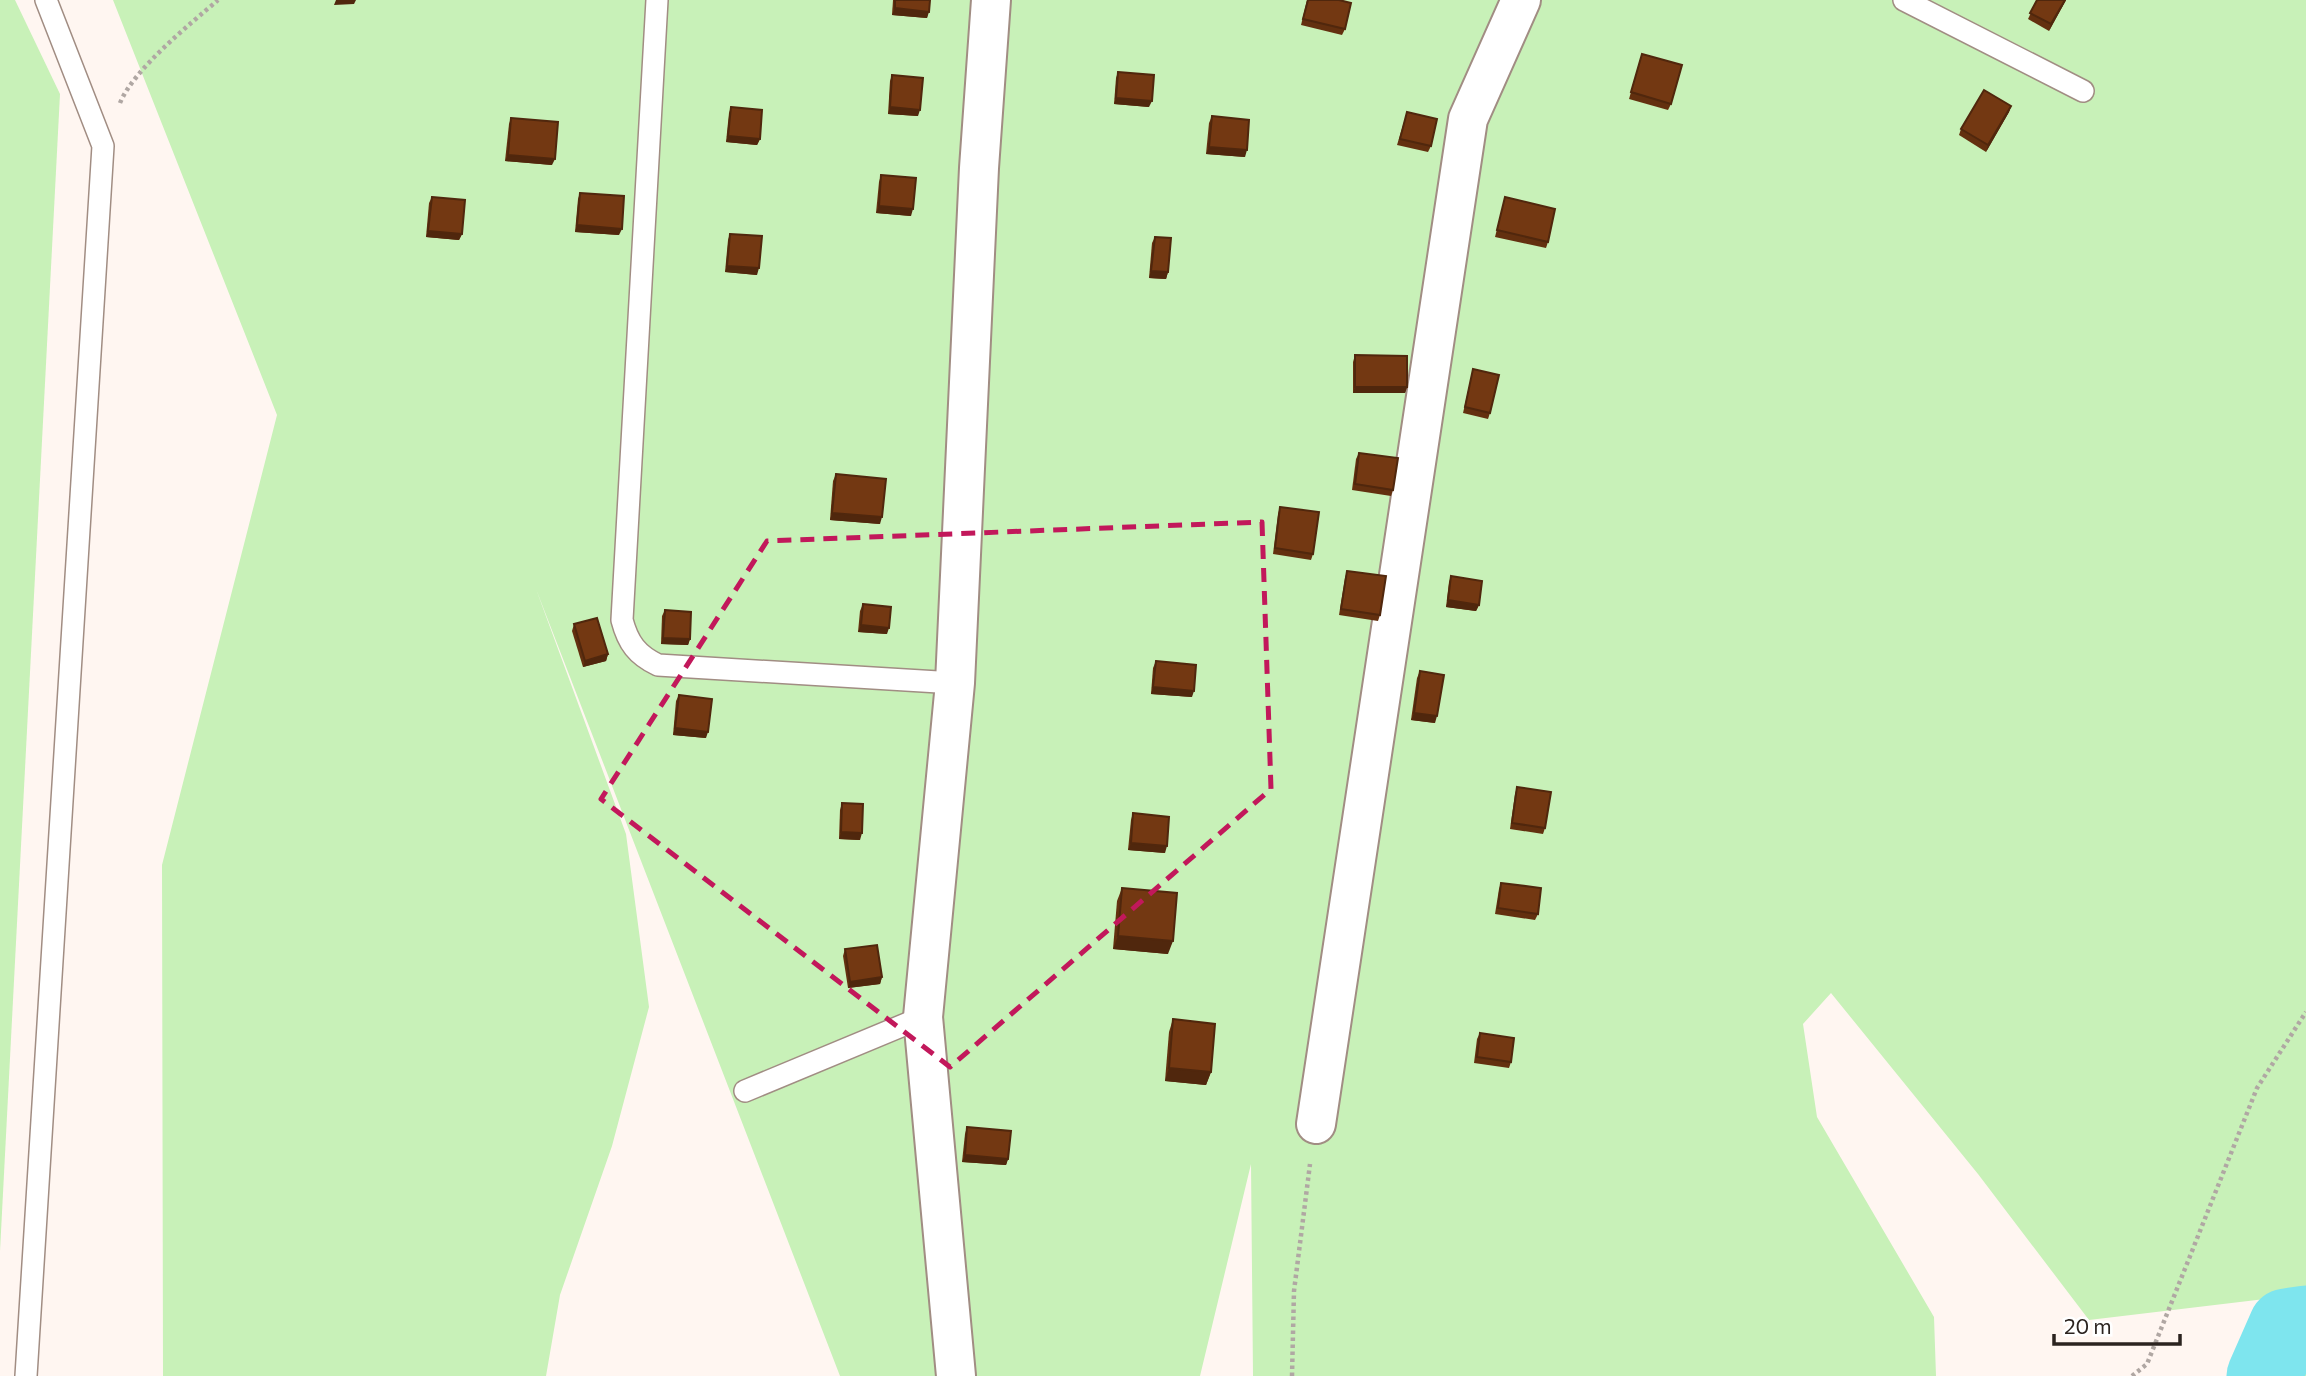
<svg xmlns="http://www.w3.org/2000/svg" width="2306" height="1376" viewBox="0 0 2306 1376" font-family="Commissioner,sans-serif">
	<style>
		.green { fill: #c8f1b8 }
		.lines { fill: none; stroke-linecap: round; stroke-linejoin: round }
		.river { stroke: #7ee5ee; stroke-width: 75 }
		.lane-casing { stroke: #a18d83; stroke-width: 24 }
		.street-casing { stroke: #a18d83; stroke-width: 42 }
		.path { stroke: #b0a7a3; stroke-width: 4.5; stroke-dasharray: 3.5 3.5; stroke-linecap: butt }
		.lane { stroke: #fff; stroke-width: 21 }
		.street { stroke: #fff; stroke-width: 38 }
		.wall { fill: #63300f }
		.shaded-wall { fill: #50270d }
		.building { fill: #733812; stroke: #50270d; stroke-width: 2 }
		.marked { fill: none; stroke: #c2185b; stroke-width: 5; stroke-dasharray: 14 9; stroke-linejoin: round }
	</style>
	<rect width="100%" height="100%" fill="#fff6f1"/>
	<g class="green">
		<polygon points="0,0 15,0 60,94 0,1251"/>
		<polygon points="113,0 2306,0 2306,1294 2089,1320 1978,1174 1831,993 1803,1024 1817,1117 1934,1317 1936,1376 1253,1376 1251,1164 1200,1376 840,1376 536,589 626,834 649,1007 612,1146 560,1295 546,1376 163,1376 162,865 277,415"/>
		<polygon points="2306,1323 2306,1376 2264,1376 2286,1326"/>
	</g>
	<g class="lines">
		<polyline class="river" points="2264,1376 2286,1326 2306,1323"/>
		<g class="lane-casing">
			<g id="lane">
				<path d="M657 0 622 620C628 643 637 655 658 665L955 683"/>
				<polyline points="1904,0 2083,91"/>
				<polyline points="745,1091 923,1017"/>
				<polyline points="26,1376 103,146 46,0"/>
			</g>
		</g>
		<g class="street-casing">
			<g id="street">
				<polyline points="1316,1124 1468,119 1521,0"/>
				<polyline points="956,1376 923,1017 955,683 979,168 991,0"/>
			</g>
		</g>
		<g class="path">
			<path d="M120 103C134 69 189 25 218 0"/>
			<polyline points="1292,1376 1294,1291 1310,1164"/>
			<polyline points="2132,1376 2147,1364 2257,1088 2306,1012"/>
		</g>
		<use href="#lane" class="lane"/>
		<use href="#street" class="street"/>
	</g>
	<g class="wall">
		<polygon points="893,0 930,0 927,18 892,15"/>
		<polygon points="1307,0 1339,0 1345,29 1342,35 1301,25"/>
		<polygon points="2037,0 2066,0 2049,31 2028,19"/>
		<polygon points="1640,60 1671,104 1668,110 1629,99"/>
		<polygon points="1118,72 1149,107 1114,104 1116,78"/>
		<polygon points="892,75 918,116 888,114 890,81"/>
		<polygon points="2011,106 2009,112 1986,152 1959,135 1961,129"/>
		<polygon points="731,107 760,139 757,145 726,142 729,113"/>
		<polygon points="1407,112 1431,146 1428,152 1397,145"/>
		<polygon points="1212,116 1245,157 1206,154 1209,123"/>
		<polygon points="511,118 552,165 505,161 509,124"/>
		<polygon points="881,175 911,216 876,213 879,182"/>
		<polygon points="580,193 619,235 575,232 578,199"/>
		<polygon points="432,197 462,234 459,240 426,237 429,203"/>
		<polygon points="1505,197 1548,242 1546,248 1495,237"/>
		<polygon points="730,234 757,275 725,272 728,240"/>
		<polygon points="1155,237 1168,272 1166,279 1149,278 1152,243"/>
		<polygon points="1355,355 1407,387 1405,393 1353,393 1353,362"/>
		<polygon points="1473,369 1490,413 1488,419 1463,413"/>
		<polygon points="1359,453 1393,490 1391,496 1352,490 1356,459"/>
		<polygon points="836,474 880,524 830,520 833,481"/>
		<polygon points="1280,507 1313,554 1311,560 1273,554 1278,514"/>
		<polygon points="1347,571 1380,615 1378,621 1339,615 1345,578"/>
		<polygon points="1451,576 1479,605 1476,611 1446,607 1449,582"/>
		<polygon points="863,604 887,634 858,632 860,611"/>
		<polygon points="665,610 690,639 688,645 661,644 662,616"/>
		<polygon points="574,624 608,654 606,661 583,667 572,631"/>
		<polygon points="1156,661 1192,697 1151,694 1153,668"/>
		<polygon points="1420,671 1435,723 1411,720 1417,678"/>
		<polygon points="679,695 706,738 673,735 676,701"/>
		<polygon points="1517,787 1545,828 1543,834 1510,829 1515,794"/>
		<polygon points="842,803 860,840 839,839 840,810"/>
		<polygon points="1133,813 1165,853 1128,850 1131,820"/>
		<polygon points="1501,883 1538,914 1535,920 1495,914 1499,889"/>
		<polygon points="1122,888 1168,954 1113,949 1117,901"/>
		<polygon points="845,949 882,977 880,984 848,988 843,956"/>
		<polygon points="1173,1019 1211,1072 1206,1085 1165,1081 1169,1032"/>
		<polygon points="1480,1033 1511,1062 1509,1068 1474,1063 1477,1039"/>
		<polygon points="967,1127 1008,1159 1006,1165 962,1162 965,1134"/>
	</g>
	<g class="shaded-wall">
		<polygon points="336,0 356,0 354,4 334,5"/>
		<polygon points="2065,0 2066,0 2049,31 2051,24"/>
		<polygon points="895,8 929,12 927,18 892,15"/>
		<polygon points="1116,98 1152,101 1149,107 1114,104"/>
		<polygon points="2011,106 2009,112 1986,152 1988,145"/>
		<polygon points="890,107 920,110 918,116 888,114"/>
		<polygon points="728,136 760,139 757,145 726,142"/>
		<polygon points="1209,147 1247,150 1245,157 1206,154"/>
		<polygon points="508,155 555,159 552,165 505,161"/>
		<polygon points="879,206 913,209 911,216 876,213"/>
		<polygon points="577,225 622,229 619,235 575,232"/>
		<polygon points="428,231 462,234 459,240 426,237"/>
		<polygon points="727,266 759,268 757,275 725,272"/>
		<polygon points="1151,271 1168,272 1166,279 1149,278"/>
		<polygon points="1355,387 1407,387 1405,393 1353,393"/>
		<polygon points="832,513 882,517 880,524 830,520"/>
		<polygon points="1448,600 1479,605 1476,611 1446,607"/>
		<polygon points="861,625 889,628 887,634 858,632"/>
		<polygon points="663,638 690,639 688,645 661,644"/>
		<polygon points="608,654 606,661 583,667 585,661"/>
		<polygon points="1153,687 1194,691 1192,697 1151,694"/>
		<polygon points="1414,713 1437,716 1435,723 1411,720"/>
		<polygon points="675,728 708,732 706,738 673,735"/>
		<polygon points="841,832 862,833 860,840 839,839"/>
		<polygon points="1131,843 1167,846 1165,853 1128,850"/>
		<polygon points="1118,936 1173,941 1168,954 1113,949"/>
		<polygon points="882,977 880,984 848,988 850,982"/>
		<polygon points="1169,1068 1211,1072 1206,1085 1165,1081"/>
		<polygon points="965,1155 1008,1159 1006,1165 962,1162"/>
	</g>
	<g class="building">
		<polygon points="895,0 930,0 929,12 895,8"/>
		<polygon points="1308,0 1339,0 1351,3 1345,29 1303,19"/>
		<polygon points="2037,0 2065,0 2051,24 2030,13"/>
		<polygon points="1642,54 1682,65 1671,104 1631,92"/>
		<polygon points="1118,72 1154,75 1152,101 1116,98"/>
		<polygon points="892,75 923,78 920,110 890,107"/>
		<polygon points="1984,90 2011,106 1988,145 1961,129"/>
		<polygon points="731,107 762,110 760,139 728,136"/>
		<polygon points="1407,112 1437,119 1431,146 1400,139"/>
		<polygon points="1212,116 1249,120 1247,150 1209,147"/>
		<polygon points="511,118 558,122 555,159 508,155"/>
		<polygon points="881,175 916,178 913,209 879,206"/>
		<polygon points="580,193 624,196 622,229 577,225"/>
		<polygon points="432,197 465,200 462,234 428,231"/>
		<polygon points="1505,197 1555,209 1548,242 1497,230"/>
		<polygon points="730,234 762,236 759,268 727,266"/>
		<polygon points="1155,237 1171,238 1168,272 1151,271"/>
		<polygon points="1355,355 1407,356 1407,387 1355,387"/>
		<polygon points="1473,369 1499,375 1490,413 1465,407"/>
		<polygon points="1359,453 1398,458 1393,490 1355,484"/>
		<polygon points="836,474 886,479 882,517 832,513"/>
		<polygon points="1280,507 1319,512 1313,554 1275,548"/>
		<polygon points="1347,571 1386,576 1380,615 1341,609"/>
		<polygon points="1451,576 1482,581 1479,605 1448,600"/>
		<polygon points="863,604 891,607 889,628 861,625"/>
		<polygon points="665,610 691,612 690,639 663,638"/>
		<polygon points="597,618 608,654 585,661 574,624"/>
		<polygon points="1156,661 1196,665 1194,691 1153,687"/>
		<polygon points="1420,671 1444,675 1437,716 1414,713"/>
		<polygon points="679,695 712,699 708,732 675,728"/>
		<polygon points="1517,787 1551,792 1545,828 1512,823"/>
		<polygon points="842,803 863,804 862,833 841,832"/>
		<polygon points="1133,813 1169,817 1167,846 1131,843"/>
		<polygon points="1501,883 1541,888 1538,914 1498,908"/>
		<polygon points="1122,888 1177,893 1173,941 1118,936"/>
		<polygon points="877,945 882,977 850,982 845,949"/>
		<polygon points="1173,1019 1215,1024 1211,1072 1169,1068"/>
		<polygon points="1480,1033 1514,1038 1511,1062 1477,1057"/>
		<polygon points="967,1127 1011,1131 1008,1159 965,1155"/>
	</g>
	<path class="marked" d="M1262 522 1271 789 950 1067 601 799 767 541Z"/>
	<path d="M2054 1334v10h126v-10" fill="none" stroke="#2b231f" stroke-width="3.5"/>
	<text x="2064" y="1334" font-size="21" fill="#2b231f" stroke="#ffffff" stroke-width="5" paint-order="stroke">20 m</text>
</svg>
